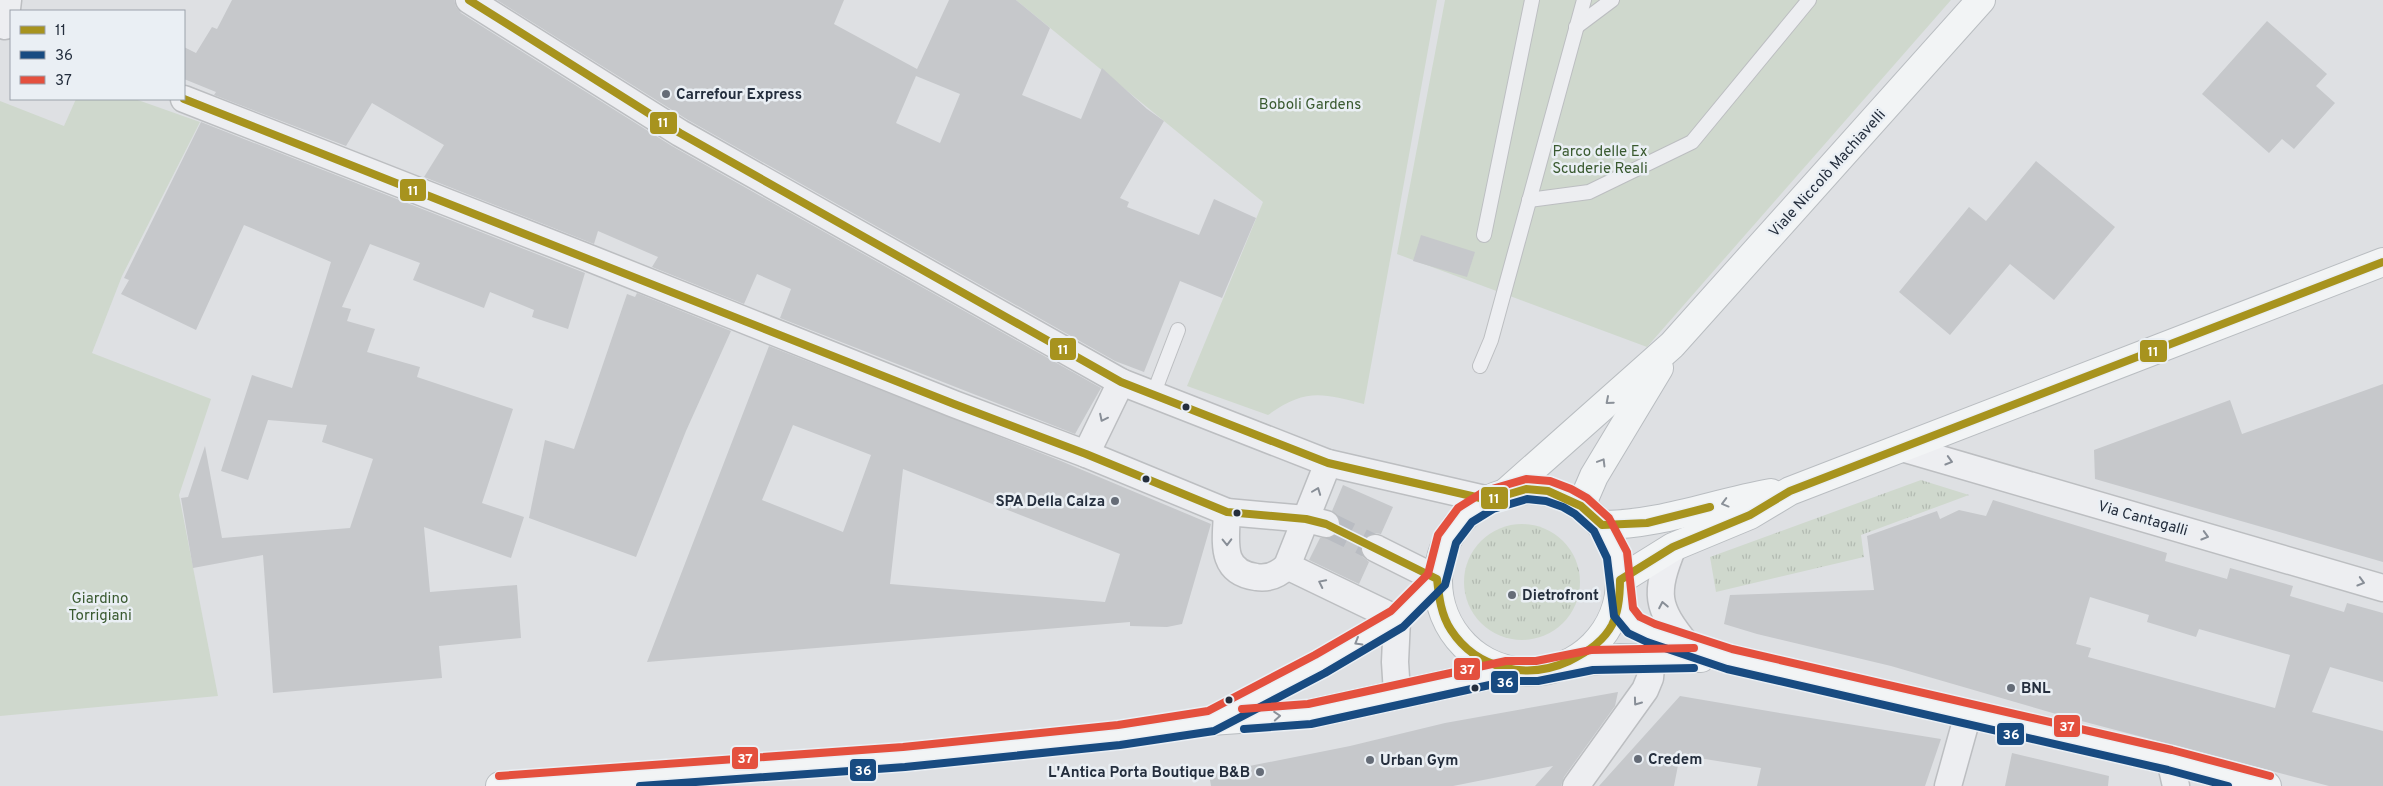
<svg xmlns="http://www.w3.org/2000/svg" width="2383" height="786" viewBox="0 0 2383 786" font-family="Overpass,sans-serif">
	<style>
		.grass { fill: url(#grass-tufts) }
		.park { fill: #cfd8cd }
		.building { fill: #c6c8cb; fill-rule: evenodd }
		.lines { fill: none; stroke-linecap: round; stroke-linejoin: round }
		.street-tunnel { stroke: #b9bcc2; stroke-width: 26; stroke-dasharray: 26 13; stroke-linecap: butt }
		.lane-casing { stroke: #bcbec1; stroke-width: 16 }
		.street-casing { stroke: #bcbec1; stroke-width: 29 }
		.primary-casing { stroke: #b9bdc1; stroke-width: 30 }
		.lane { stroke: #edeef1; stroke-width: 14 }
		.street { stroke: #edeef1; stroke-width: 26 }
		.primary { stroke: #f2f4f5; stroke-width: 28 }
		.bus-1-casing { stroke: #eaeff4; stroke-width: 11 }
		.bus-2-casing { stroke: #eaeff4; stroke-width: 11 }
		.bus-3-casing { stroke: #eaeff4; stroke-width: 11 }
		.bus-1 { stroke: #a7931e; stroke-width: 8 }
		.bus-2 { stroke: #184b81; stroke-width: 8 }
		.bus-3 { stroke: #e4503e; stroke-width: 8 }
		.oneway { stroke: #8b9199 }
		.oneway2 { stroke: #888e97 }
		.poi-dot { fill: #656c77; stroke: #eaeff4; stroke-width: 2 }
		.bus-dot { fill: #242e3d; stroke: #eaeff4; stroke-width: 2 }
		.labels { text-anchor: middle; stroke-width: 5; stroke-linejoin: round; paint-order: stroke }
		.poi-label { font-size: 15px; font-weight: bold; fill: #242e3d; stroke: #eaeff4; text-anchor: start }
		.park-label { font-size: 15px; fill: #3a5a30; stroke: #eaeff4 }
		.street-label { font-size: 15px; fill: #242e3d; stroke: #eaeff4 }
		.line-badge { stroke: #eaeff4; stroke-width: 2 }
		.badge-label { font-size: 14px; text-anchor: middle; font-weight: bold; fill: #fff }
	</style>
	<defs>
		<pattern id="grass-tufts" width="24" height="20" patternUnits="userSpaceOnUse" patternTransform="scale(1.25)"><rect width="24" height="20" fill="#cfd8cd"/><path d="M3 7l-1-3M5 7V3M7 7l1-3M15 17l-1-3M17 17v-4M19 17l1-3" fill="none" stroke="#b2bab1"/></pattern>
	</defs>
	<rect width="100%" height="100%" fill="#dee0e3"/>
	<g class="grass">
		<polygon points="1921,480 1969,495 1861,535 1864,557 1716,592 1710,557"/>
		<circle cx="1522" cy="582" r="58"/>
	</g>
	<g class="park">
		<path d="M1016 0H1437L1364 404C1322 393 1305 388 1268 415L1187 386 1263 202Z"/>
		<polygon points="1445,0 1951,0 1647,347 1397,254"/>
		<polygon points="76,99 135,99 200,122 122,276 92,353 211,399 179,495 218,696 0,716 0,101 64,126"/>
	</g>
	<g class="building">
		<polygon points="232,0 454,0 456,7 461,13 672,146 1101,388 1075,434 780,318 791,289 757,274 744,304 652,267 658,257 598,231 594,244 424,177 444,145 372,103 346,146 214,95 216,92 184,79 184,47 196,53 212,27 217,29"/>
		<path d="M497 0H844L834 24 917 69 949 0H1016L1050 28 1022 95 1081 119 1102 68 1147 109 1164 121 1120 198 1129 202 1127 207 1199 235 1214 199 1256 218 1222 298 1180 281 1144 372 1115 361 688 120ZM916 76 960 94 940 143 896 123Z"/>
		<polygon points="2267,21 2327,74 2316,86 2335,103 2294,149 2282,139 2269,153 2202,94"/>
		<polygon points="201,122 585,273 568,329 532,317 534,310 490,292 484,308 413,280 420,263 370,244 342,307 351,309 347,321 375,329 367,352 420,367 417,377 513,409 482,503 524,517 511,558 424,527 430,592 517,585 521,638 439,646 442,678 273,693 263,555 193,568 181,498 188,497 205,446 222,538 350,528 373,459 322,442 327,425 268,420 248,480 221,471 252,375 292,388 331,262 244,225 196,330 121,294 129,280 124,278"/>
		<polygon points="2036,161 2115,227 2054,300 2010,264 1950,335 1899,292 1969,207 1986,221"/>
		<polygon points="1421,235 1475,252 1467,277 1413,261"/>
		<polygon points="637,293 731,331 686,431 636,557 529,518 545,440 574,449 627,294 635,297"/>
		<path d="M769 346 1061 461 1211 524 1182 624 1167 627 1130 626V622L647 662ZM793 425 871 455 843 532 762 500ZM903 469 1120 554 1105 602 890 584Z"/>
		<polygon points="2383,384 2383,562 2095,479 2094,450 2230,400 2242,434"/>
		<polygon points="1343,485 1393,507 1381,534 1375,533 1367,535 1361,542 1360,548 1362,556 1369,562 1359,584 1309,560 1320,538 1331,538 1337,534 1340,528 1340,519 1332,511"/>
		<path d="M1993 500 2167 553 2165 561 2227 579 2230 568 2293 586 2290 596 2344 612 2347 603 2383 613V682L2330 667 2312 712 2383 731V786H2329L2070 718 1891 666 1757 634 1724 624 1730 595 1874 590 1867 536 1937 511 1940 519 1959 510 1986 516ZM2090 597 2149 615 2147 622 2196 637 2199 629 2290 655 2275 708 2088 657 2091 648 2076 644Z"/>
		<polygon points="1618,692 1615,706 1564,777 1561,786 1535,786 1553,766 1453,786 1211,786 1209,774 1350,746 1445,723"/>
		<polygon points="1680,696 1774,712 1941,739 1925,786 1757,786 1761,768 1680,755 1674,786 1599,786"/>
		<polygon points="2012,753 2109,776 2108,786 2005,786"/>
	</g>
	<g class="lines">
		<polyline class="street-tunnel" points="1326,524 1375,548"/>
		<g class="lane-casing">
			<g id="lane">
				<polyline points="1576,27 1612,0"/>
				<polyline points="1529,200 1589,192 1692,142 1809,0"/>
				<polyline points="1484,235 1532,0"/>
				<polyline points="1480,366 1491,340 1584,0"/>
				<polyline points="1153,395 1178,330"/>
			</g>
		</g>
		<g class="street-casing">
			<g id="street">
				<polyline points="469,0 680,133 1121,382 1328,463 1489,500"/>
				<polyline points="5,26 8,0"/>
				<polyline points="184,99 584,256 954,404 1086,454 1227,512 1306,519 1326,524"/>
				<polyline points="1902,448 2383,588"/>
				<polyline points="1086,454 1121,382"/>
				<path d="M1227 512C1226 541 1219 572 1256 577 1268 579 1278 575 1287 566L1328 463"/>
				<path d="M1673 547C1654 594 1656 607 1687 645"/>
				<polyline points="1375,548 1437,579"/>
				<polyline points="1287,566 1397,619 1395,662 1397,693"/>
				<polyline points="2170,760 2176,786"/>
				<polyline points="1576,786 1645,690 1650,678 1652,657"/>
				<polyline points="1948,786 1968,714"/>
			</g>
		</g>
		<g class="primary-casing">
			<g id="primary">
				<circle cx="1529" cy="581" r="91"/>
				<polyline points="1503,495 1672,345 1981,0"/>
				<polyline points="1581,506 1594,476 1659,368"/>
				<path d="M1602 525C1660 525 1714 503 1771 493"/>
				<polyline points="1620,580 1673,547 1750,515 1790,491 2383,262"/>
				<polyline points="1620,598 1623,612 1634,625 1651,633 1729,659 2170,760 2267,786"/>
				<polyline points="1572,663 1621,658 1701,658"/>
				<polyline points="1218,717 1320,664 1397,619 1437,579"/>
				<polyline points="500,786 904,757 1119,735 1211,721 1309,714 1507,671"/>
			</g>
		</g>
		<use href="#lane" class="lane"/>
		<use href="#street" class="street"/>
		<use href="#primary" class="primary"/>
		<g class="bus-1-casing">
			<g id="bus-1">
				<polyline points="469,0 680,133 1121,382 1328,463 1489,500 1526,489 1548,491 1581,506 1602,525 1647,523 1710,507"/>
				<path d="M184 99 954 404 1086 454 1227 512 1306 519 1326 524 1437 579C1439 597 1441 615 1451 630 1477 670 1528 680 1569 661 1586 653 1603 642 1612 625 1619 611 1620 595 1620 580L1673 547 1750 515 1790 491 2383 262"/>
			</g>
		</g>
		<g class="bus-2-casing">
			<g id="bus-2">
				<polyline points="1244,729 1311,724 1508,681 1538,681 1593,670 1694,668"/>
				<polyline points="640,786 905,767 1120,745 1214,731 1325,673 1403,627 1445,585 1456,543 1472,522 1493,509 1527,499 1546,501 1563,507 1575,514 1594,531 1607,558 1614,616 1628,633 1647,642 1727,669 2168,770 2228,786"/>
			</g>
		</g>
		<g class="bus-3-casing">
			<g id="bus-3">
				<polyline points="1242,709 1308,704 1506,661 1536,661 1591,650 1694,648"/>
				<polyline points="499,776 903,747 1118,725 1208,711 1315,655 1391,611 1428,574 1438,535 1458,508 1485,491 1526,479 1550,481 1571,489 1587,498 1609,518 1627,552 1633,608 1640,617 1655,624 1732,649 2172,750 2270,776"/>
			</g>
		</g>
		<use href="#bus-1" class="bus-1"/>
		<use href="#bus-2" class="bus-2"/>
		<use href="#bus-3" class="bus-3"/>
	</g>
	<defs><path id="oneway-chevron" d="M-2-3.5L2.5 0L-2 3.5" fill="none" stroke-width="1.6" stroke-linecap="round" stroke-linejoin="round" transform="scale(1.25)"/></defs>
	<g class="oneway">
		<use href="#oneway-chevron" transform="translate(1609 401) rotate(139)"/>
		<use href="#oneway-chevron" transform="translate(1602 462) rotate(-59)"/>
		<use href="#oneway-chevron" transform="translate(1725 503) rotate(165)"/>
		<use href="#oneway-chevron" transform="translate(1358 642) rotate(150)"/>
		<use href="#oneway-chevron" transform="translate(1277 716) rotate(-4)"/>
	</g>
	<g class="oneway2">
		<use href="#oneway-chevron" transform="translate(1103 418) rotate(116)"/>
		<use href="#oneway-chevron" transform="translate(1949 461) rotate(16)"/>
		<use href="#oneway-chevron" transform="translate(1317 491) rotate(-69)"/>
		<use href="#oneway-chevron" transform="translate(2205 536) rotate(16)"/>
		<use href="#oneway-chevron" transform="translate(1227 542) rotate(89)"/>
		<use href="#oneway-chevron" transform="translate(2361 582) rotate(16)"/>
		<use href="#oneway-chevron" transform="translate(1322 583) rotate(-154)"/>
		<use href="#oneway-chevron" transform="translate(1663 605) rotate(-101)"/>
		<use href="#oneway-chevron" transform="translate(1637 702) rotate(126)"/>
	</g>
	<g class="poi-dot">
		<circle cx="666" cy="94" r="5"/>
		<circle cx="1115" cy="501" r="5"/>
		<circle cx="1512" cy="595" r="5"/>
		<circle cx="2011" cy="688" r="5"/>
		<circle cx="1638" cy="759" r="5"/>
		<circle cx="1370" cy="760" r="5"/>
		<circle cx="1260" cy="772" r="5"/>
	</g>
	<g class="bus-dot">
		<circle cx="1186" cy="407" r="4.5"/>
		<circle cx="1146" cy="479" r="4.5"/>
		<circle cx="1237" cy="513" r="4.5"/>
		<circle cx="1475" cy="688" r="4.5"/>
		<circle cx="1229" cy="700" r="4.5"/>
	</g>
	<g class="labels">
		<g class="poi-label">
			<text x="676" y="99">Carrefour Express</text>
			<text x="1105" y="506" text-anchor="end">SPA Della Calza</text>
			<text x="1522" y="600">Dietrofront</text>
			<text x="2021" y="693">BNL</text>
			<text x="1648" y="764">Credem</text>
			<text x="1380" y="765">Urban Gym</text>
			<text x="1250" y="777" text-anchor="end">L'Antica Porta Boutique B&amp;B</text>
		</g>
		<g class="park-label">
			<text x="1310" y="109">Boboli Gardens</text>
			<text x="1600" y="156">Parco delle Ex<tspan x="1600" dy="17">Scuderie Reali</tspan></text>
			<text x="100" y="603">Giardino<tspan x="100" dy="17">Torrigiani</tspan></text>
		</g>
		<g class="street-label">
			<text transform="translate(1827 173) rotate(-48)" y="5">Viale Niccolò Machiavelli</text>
			<text transform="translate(2143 518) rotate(16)" y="5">Via Cantagalli</text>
		</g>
	</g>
	<g class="line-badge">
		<rect x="649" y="111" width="29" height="24" rx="5" fill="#a7931e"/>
		<rect x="399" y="178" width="28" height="24" rx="5" fill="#a7931e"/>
		<rect x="1049" y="337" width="28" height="24" rx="5" fill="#a7931e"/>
		<rect x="2139" y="339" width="29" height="24" rx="5" fill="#a7931e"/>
		<rect x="1480" y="486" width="29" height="24" rx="5" fill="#a7931e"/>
		<rect x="1453" y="657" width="28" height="24" rx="5" fill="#e4503e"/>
		<rect x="1490" y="670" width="29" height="24" rx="5" fill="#184b81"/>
		<rect x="2053" y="714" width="28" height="24" rx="5" fill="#e4503e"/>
		<rect x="1996" y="722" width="29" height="24" rx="5" fill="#184b81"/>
		<rect x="731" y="746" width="28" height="24" rx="5" fill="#e4503e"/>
		<rect x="849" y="758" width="28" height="24" rx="5" fill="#184b81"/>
	</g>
	<g class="badge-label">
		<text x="663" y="127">11</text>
		<text x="413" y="195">11</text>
		<text x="1063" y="354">11</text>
		<text x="2153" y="356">11</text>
		<text x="1494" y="503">11</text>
		<text x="1467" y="674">37</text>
		<text x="1505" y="687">36</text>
		<text x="2067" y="731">37</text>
		<text x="2011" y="739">36</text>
		<text x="745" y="763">37</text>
		<text x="863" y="775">36</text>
	</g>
	<rect x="10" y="10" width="175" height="90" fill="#eaeff4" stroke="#9ba2ab"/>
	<rect x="20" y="26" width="25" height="8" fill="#a7931e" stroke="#9ba2ab"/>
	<text x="55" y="35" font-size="15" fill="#242e3d">11</text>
	<rect x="20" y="51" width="25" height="8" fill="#184b81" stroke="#9ba2ab"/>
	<text x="55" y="60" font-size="15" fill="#242e3d">36</text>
	<rect x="20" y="76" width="25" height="8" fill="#e4503e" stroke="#9ba2ab"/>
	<text x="55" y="85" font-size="15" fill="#242e3d">37</text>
</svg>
